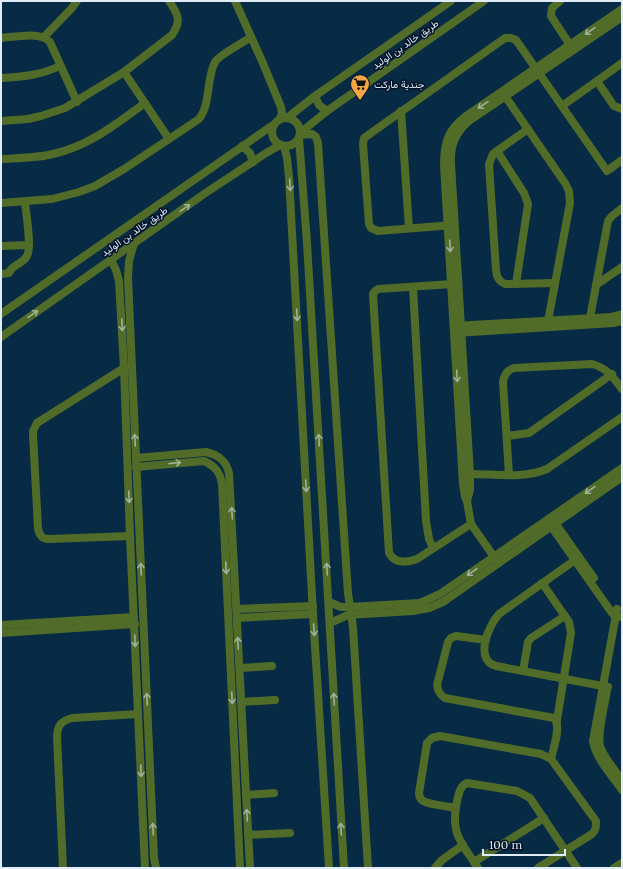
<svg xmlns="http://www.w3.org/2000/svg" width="623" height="869" viewBox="0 0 623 869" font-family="Lora,Vazirmatn,serif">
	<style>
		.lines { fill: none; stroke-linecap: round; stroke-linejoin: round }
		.minor { stroke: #516c28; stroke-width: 8 }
		.oneway { stroke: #a0b29b }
		.labels { text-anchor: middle; stroke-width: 3; stroke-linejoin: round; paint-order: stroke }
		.street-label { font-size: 10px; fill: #e0ecf9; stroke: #001126 }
		.poi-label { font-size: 10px; fill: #e0ecf9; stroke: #001126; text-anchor: start }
	</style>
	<rect width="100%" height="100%" fill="#072a45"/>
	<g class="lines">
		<g class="minor">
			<polyline points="235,1 262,61 281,107 282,113 280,119"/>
			<polyline points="560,1 552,8 551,16 570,45"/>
			<path d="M622 9 466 116C448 130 444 142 444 165L463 484 465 497 467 501 470 490V474L451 164C450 146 455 133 469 121L622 17"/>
			<polyline points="44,37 72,8 77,1"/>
			<path d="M1 38C14 37 41 31 50 42L77 102"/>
			<polyline points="124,72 169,139"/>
			<path d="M1 78C22 77 41 75 60 66"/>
			<polyline points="597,81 614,106 622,109"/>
			<polyline points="315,96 319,105 327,111"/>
			<polyline points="505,96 565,183 569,191 570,203 548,321"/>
			<polyline points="562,106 622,63"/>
			<polyline points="401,111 409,228"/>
			<circle cx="286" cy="132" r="14"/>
			<polyline points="287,118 315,96 451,1"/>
			<path d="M1 121 28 119 41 116 65 108 124 72 172 35C182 21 178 14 169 1"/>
			<path d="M528 129 497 151 493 154 489 164 496 271C497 278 499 281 505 284L555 283"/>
			<polyline points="300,133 327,111 484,1"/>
			<polyline points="300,135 312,134 316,137 318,143 348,593 353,627 368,868"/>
			<polyline points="299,138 307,243 344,868"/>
			<polyline points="242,146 250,153 253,162"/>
			<polyline points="284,146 287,158 289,177 313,614 329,868"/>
			<polyline points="497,151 524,193 528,204 516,284"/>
			<path d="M1 159C18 158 37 158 53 154 89 146 116 124 145 103"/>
			<path d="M1 203 52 199 79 192 95 186 124 169 199 119C211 104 206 79 215 62 218 56 244 42 251 37"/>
			<polyline points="453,225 378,231 371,228 369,224 363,144 364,138 505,38 511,38 516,40 607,171 622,160"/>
			<polyline points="134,243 129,261 128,278 154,858 156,868"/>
			<polyline points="1,246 29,245"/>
			<polyline points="111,260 116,270 119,281 124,368 130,536 145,868"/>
			<path d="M1 274 9 273C12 264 22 265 27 256 32 247 26 214 25 202"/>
			<path d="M452 284 378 289 375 291 373 294 389 553C395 564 406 563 417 559L471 524"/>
			<polyline points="596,285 622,267"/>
			<polyline points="413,287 426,521 429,539 433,548"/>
			<polyline points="1,314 273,125"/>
			<polyline points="590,318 608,221 612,216 622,208"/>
			<polyline points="455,326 611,317 622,314"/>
			<polyline points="456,333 613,323 622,321"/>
			<polyline points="1,337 204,194 266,153 280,145"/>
			<path d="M124 368 37 423 33 431V435L38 528C39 535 42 539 49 539L130 536"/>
			<polyline points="507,436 529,433 612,374"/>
			<path d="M136 458 206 452C219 455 226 461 229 473L250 868"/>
			<path d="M136 467 204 461C215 466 220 472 222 484L240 868"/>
			<path d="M470 474C495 474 524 479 547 469L622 417"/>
			<path d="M509 475 503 382C504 375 507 370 514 368L592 364C607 368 613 377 622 389"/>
			<polyline points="467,501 471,524 497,561"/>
			<polyline points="553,520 594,578"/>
			<polyline points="548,522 612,613 615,616 622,617"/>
			<path d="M575 560 499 614C488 626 474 660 496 666L608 687"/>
			<polyline points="542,583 569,622 571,633 557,720"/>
			<polyline points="329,602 341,607 349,607 420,603 440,594 622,468"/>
			<polyline points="237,609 313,606"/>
			<path d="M617 609 593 741C596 759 612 775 622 790"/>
			<polyline points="237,618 313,614"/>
			<polyline points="330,623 348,615 413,611 429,608 443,602 622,477"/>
			<polyline points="1,625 134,617"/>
			<polyline points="1,633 135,624"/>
			<path d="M486 640 456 636 451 638 448 642 437 685C438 692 440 695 445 698L554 718C562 726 553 749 551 759"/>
			<polyline points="240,668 272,666"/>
			<polyline points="523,671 528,642 531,638 565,616"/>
			<path d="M607 690C605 704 597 734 600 746 603 757 616 771 622 780"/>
			<polyline points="241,702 275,700"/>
			<polyline points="246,795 274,793"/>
			<path d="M456 808C447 806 430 805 423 801 420 799 419 796 419 793L427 743 432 738 440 736 541 754 551 759 596 821C596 827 596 830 592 834L538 868"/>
			<polyline points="248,835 290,833"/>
			<polyline points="474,862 544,818"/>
			<path d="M63 868 57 737C57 726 61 721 72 718L138 714"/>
			<polyline points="435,868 442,860 463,845"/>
			<path d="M478 868C461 842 450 834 457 801 459 793 460 786 467 783L517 791 530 798 577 868"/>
			<polyline points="614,868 622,863"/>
		</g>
	</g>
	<defs><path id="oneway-shaft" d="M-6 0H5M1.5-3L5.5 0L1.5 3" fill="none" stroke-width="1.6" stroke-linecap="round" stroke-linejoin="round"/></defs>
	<g class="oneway">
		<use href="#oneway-shaft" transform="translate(590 31) rotate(145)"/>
		<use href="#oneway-shaft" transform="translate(483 105) rotate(146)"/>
		<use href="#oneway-shaft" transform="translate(290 185) rotate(87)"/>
		<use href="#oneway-shaft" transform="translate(185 208) rotate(-35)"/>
		<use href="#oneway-shaft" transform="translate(450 246) rotate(87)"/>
		<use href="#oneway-shaft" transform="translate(33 314) rotate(-35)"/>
		<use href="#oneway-shaft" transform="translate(297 315) rotate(87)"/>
		<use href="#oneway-shaft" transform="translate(122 325) rotate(87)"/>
		<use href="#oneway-shaft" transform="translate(457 376) rotate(87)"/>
		<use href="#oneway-shaft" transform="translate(135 440) rotate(-93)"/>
		<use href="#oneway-shaft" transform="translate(319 440) rotate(-93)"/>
		<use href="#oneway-shaft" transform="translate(175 463) rotate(-6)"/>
		<use href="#oneway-shaft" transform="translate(306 486) rotate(87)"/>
		<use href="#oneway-shaft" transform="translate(590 490) rotate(145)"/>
		<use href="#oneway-shaft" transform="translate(129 497) rotate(88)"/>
		<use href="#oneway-shaft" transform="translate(232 513) rotate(-93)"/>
		<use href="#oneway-shaft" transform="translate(226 568) rotate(87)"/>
		<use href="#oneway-shaft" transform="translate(141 569) rotate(-93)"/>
		<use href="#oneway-shaft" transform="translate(327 569) rotate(-93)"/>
		<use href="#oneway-shaft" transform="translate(472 572) rotate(145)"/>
		<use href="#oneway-shaft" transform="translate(314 630) rotate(86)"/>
		<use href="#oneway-shaft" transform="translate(135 641) rotate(88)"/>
		<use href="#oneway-shaft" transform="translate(238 643) rotate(-93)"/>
		<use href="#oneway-shaft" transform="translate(232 698) rotate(87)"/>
		<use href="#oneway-shaft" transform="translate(147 699) rotate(-93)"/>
		<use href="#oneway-shaft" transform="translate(334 699) rotate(-93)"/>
		<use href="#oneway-shaft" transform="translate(141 771) rotate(88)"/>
		<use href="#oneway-shaft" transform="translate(247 815) rotate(-93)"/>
		<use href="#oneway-shaft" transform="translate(153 829) rotate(-93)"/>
		<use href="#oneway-shaft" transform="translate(341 829) rotate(-93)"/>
	</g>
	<defs>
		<g id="supermarket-pin" transform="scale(1)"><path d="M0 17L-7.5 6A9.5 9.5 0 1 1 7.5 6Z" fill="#f4a443" stroke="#001126"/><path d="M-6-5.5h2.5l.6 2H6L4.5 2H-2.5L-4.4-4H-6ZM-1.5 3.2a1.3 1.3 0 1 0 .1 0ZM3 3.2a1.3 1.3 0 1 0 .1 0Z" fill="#111"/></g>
	</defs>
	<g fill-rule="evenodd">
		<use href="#supermarket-pin" x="360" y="84"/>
	</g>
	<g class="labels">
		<g class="street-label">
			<text transform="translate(405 44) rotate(-35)" y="4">طريق خالد بن الوليد</text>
			<text transform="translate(134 231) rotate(-35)" y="4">طريق خالد بن الوليد</text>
		</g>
		<g class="poi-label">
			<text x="374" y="88">جندية ماركت</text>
		</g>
	</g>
	<rect width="623" height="869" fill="none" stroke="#e0ecf9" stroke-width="4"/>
	<path d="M483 849v6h82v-6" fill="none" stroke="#e0ecf9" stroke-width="2"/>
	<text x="489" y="849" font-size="12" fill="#e0ecf9" stroke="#001126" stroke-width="3" paint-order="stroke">100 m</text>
</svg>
